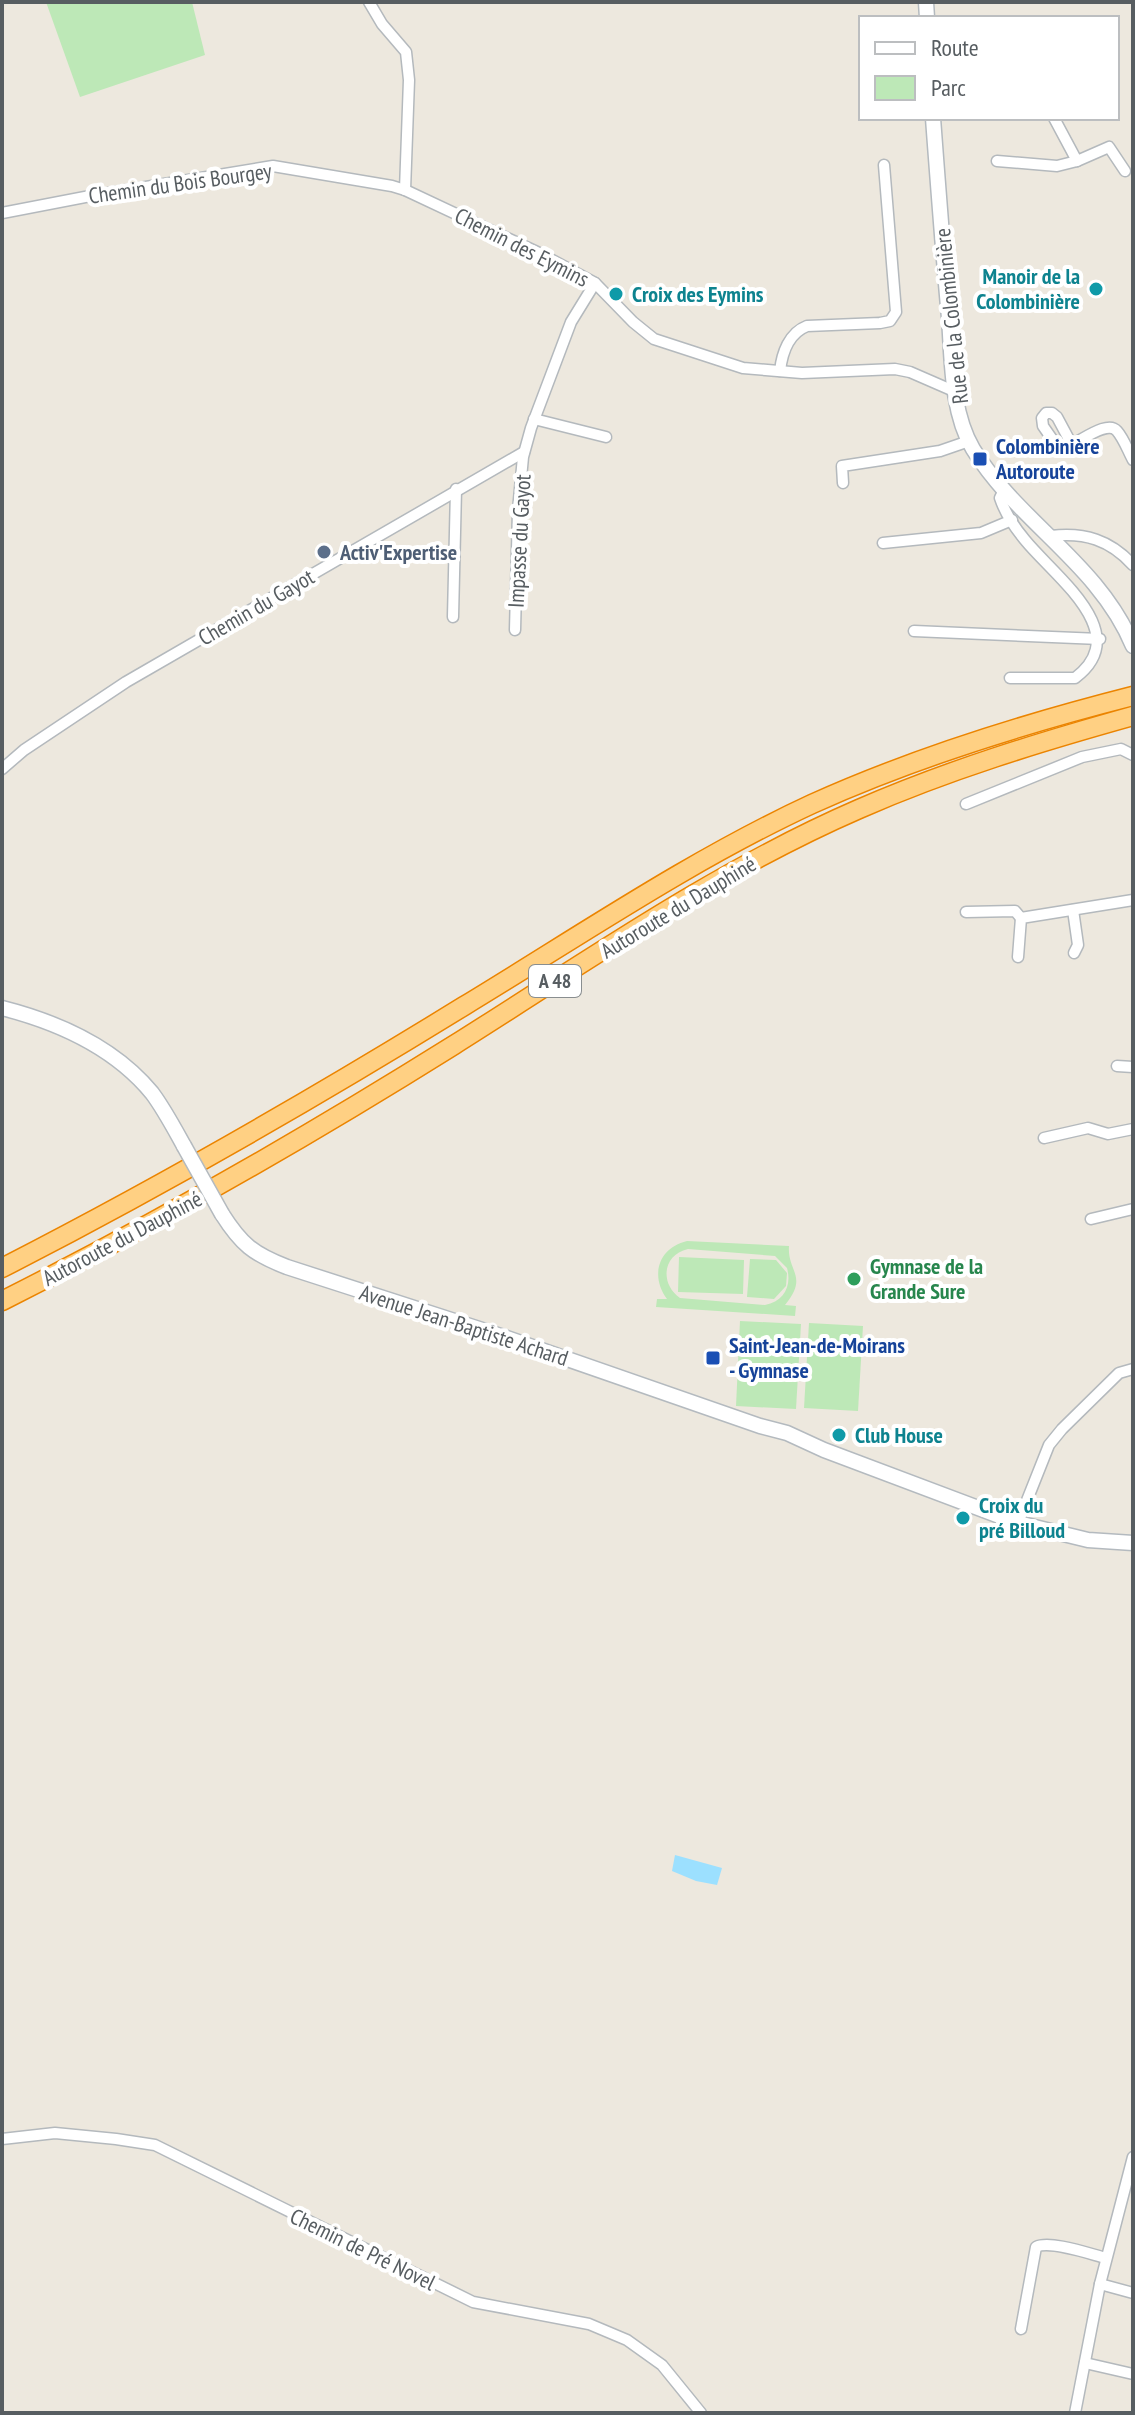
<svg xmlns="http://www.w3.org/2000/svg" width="1135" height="2415" viewBox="0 0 1135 2415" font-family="'PT Sans Narrow',sans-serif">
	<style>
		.green { fill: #bde8b7; fill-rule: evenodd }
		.water { fill: #9ce0ff }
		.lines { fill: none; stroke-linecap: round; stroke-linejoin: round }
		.street-casing { stroke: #b4b9bd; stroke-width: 13 }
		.secondary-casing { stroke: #b4babf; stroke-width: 17 }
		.highway-casing { stroke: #eb8400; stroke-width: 21 }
		.street { stroke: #fff; stroke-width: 10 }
		.secondary { stroke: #fff; stroke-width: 14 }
		.highway { stroke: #ffd083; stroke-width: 18 }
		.secondary-bridge-casing { stroke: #b4babf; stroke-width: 17; stroke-linecap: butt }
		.secondary-bridge { stroke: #fff; stroke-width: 14 }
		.culture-dot { fill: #0f9aa8; stroke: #fff; stroke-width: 3 }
		.transit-dot { fill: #1a4fb4; stroke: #fff; stroke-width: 3 }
		.service-dot { fill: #5c6f8a; stroke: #fff; stroke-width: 3 }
		.leisure-dot { fill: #2e9e5b; stroke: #fff; stroke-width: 3 }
		.labels { text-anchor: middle; stroke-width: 8; stroke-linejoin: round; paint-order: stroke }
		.shield { fill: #fff; stroke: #898e90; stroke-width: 2 }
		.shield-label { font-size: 20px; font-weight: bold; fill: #575d61 }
		.street-label { font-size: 22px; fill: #575d61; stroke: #fff }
		.culture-label { font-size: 22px; font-weight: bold; fill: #0d838f; stroke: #fff; text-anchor: start }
		.transit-label { font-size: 22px; font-weight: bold; fill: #164399; stroke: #fff; text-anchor: start }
		.service-label { font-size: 22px; font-weight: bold; fill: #4e5e75; stroke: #fff; text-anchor: start }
		.leisure-label { font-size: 22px; font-weight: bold; fill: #27864d; stroke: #fff; text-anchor: start }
	</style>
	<rect width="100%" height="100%" fill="#ede8de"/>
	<g class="green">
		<polygon points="46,2 192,2 205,55 80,97"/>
		<path d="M687 1241 789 1246C787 1272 809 1276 785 1305L796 1306 795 1316 656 1307 657 1299H667C650 1276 658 1248 687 1241ZM688 1249 775 1256 787 1268C792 1286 784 1301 765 1305L680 1298C660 1284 662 1255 688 1249Z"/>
		<polygon points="679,1257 744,1260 743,1294 678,1292"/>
		<polygon points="750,1259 776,1260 787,1273 786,1286 774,1299 747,1297"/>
		<polygon points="740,1321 801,1324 796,1409 736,1406"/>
		<polygon points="809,1323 863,1326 858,1411 804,1408"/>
	</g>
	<polygon class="water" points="675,1855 722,1868 717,1885 696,1881 672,1871"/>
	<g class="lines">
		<g class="street-casing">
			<g id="street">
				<polyline points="369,2 382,24 406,52 409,80 405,190"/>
				<polyline points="1054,118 1077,161 1109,147 1125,171"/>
				<polyline points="997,161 1057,166 1077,161"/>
				<polyline points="2,213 85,197 273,166 392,186 405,190 539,253 595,283 633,322 654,339 743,368 802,373 895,369 910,372 956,392"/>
				<path d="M780 371C782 353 789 333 807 326L880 323 890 321 896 312 884 165"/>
				<polyline points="534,419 606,437"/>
				<path d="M1072 445 1057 417 1052 413H1046L1042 418 1043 426 1059 449C1074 448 1106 418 1117 431 1124 439 1128 451 1133 460"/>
				<polyline points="843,483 842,466 940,451 969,441"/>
				<path d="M1004 490 1000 498C1005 513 1015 528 1025 540 1055 577 1135 633 1075 678H1010"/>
				<path d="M1051 536C1085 532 1110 540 1133 565"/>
				<polyline points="883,543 981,533 1012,520"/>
				<polyline points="453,617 456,489"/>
				<polyline points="515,630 518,510 523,457 531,428 571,322 595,283"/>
				<polyline points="914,631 1100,639"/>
				<polyline points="2,769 24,750 126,682 524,452"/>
				<polyline points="966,804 1082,757 1121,749 1133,755"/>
				<polyline points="1073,910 1078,945 1074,953"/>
				<polyline points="966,912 1015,911 1021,918"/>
				<polyline points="1018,957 1021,918 1133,900"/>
				<polyline points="1117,1066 1133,1067"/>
				<polyline points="1044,1138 1088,1128 1108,1134 1133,1129"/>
				<polyline points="1091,1219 1133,1209"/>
				<polyline points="1018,1523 1049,1445 1062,1429 1119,1373 1133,1369"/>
				<polyline points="2,2139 55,2133 116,2139 155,2145 473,2302 589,2324 627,2340 662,2365 701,2413"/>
				<polyline points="1100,2284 1133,2293"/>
				<path d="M1021 2329 1036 2247C1050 2240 1090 2254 1106 2258"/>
				<polyline points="1085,2363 1133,2374"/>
				<polyline points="1075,2413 1100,2284 1133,2157"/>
			</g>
		</g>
		<g class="secondary-casing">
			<g id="secondary">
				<polyline points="926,2 927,18"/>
				<path d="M933 118C938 185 943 252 949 318 952 360 951 412 973 449 1018 522 1099 564 1133 646"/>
				<path d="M2 1008C57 1022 115 1048 152 1093 164 1109 174 1128 184 1146"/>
				<path d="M222 1214C241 1244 253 1254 287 1267L504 1337 760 1426 787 1433 824 1450 1018 1523 1088 1540 1133 1543"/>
			</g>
		</g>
		<g class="highway-casing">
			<g id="highway">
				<path d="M2 1268C160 1187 313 1099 464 1006 578 937 691 860 812 804 916 757 1023 724 1133 696"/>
				<path d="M2 1301C157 1223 307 1137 454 1045 586 962 716 871 859 809 948 770 1040 742 1133 716"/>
			</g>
		</g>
		<use href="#street" class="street"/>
		<use href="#secondary" class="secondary"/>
		<use href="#highway" class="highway"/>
		<g class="secondary-bridge-casing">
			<polyline id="secondary-bridge" points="184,1146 222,1214"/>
		</g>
		<use href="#secondary-bridge" class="secondary-bridge"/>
	</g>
	<g class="culture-dot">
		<circle cx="1096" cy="289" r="8"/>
		<circle cx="616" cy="294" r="8"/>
		<circle cx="839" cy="1435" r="8"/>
		<circle cx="963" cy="1518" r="8"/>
	</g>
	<g class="transit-dot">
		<rect x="972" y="451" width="16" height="16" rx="4"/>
		<rect x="705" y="1350" width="16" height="16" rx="4"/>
	</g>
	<circle class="service-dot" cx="324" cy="552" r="8"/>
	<circle class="leisure-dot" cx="854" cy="1279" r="8"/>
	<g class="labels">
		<rect class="shield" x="529" y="965" width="52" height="32" rx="6"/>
		<g class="shield-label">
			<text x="555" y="988">A 48</text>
		</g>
		<g class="street-label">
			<text transform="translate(180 183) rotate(-8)" y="8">Chemin du Bois Bourgey</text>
			<text transform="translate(522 247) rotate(27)" y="8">Chemin des Eymins</text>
			<text transform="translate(951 316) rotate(-96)" y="8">Rue de la Colombinière</text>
			<text transform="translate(519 541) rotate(-87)" y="8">Impasse du Gayot</text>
			<text transform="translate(256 607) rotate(-30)" y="8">Chemin du Gayot</text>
			<text transform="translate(678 907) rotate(-31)" y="8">Autoroute du Dauphiné</text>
			<text transform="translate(122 1238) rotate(-28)" y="8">Autoroute du Dauphiné</text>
			<text transform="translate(464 1325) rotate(18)" y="8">Avenue Jean-Baptiste Achard</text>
			<text transform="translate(363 2249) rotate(26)" y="8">Chemin de Pré Novel</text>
		</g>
		<g class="culture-label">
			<text x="1080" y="284" text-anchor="end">Manoir de la<tspan x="1080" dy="25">Colombinière</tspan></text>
			<text x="632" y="302">Croix des Eymins</text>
			<text x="855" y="1443">Club House</text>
			<text x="979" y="1513">Croix du<tspan x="979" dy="25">pré Billoud</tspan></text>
		</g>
		<g class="transit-label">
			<text x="996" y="454">Colombinière<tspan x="996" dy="25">Autoroute</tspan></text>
			<text x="729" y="1353">Saint-Jean-de-Moirans<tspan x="729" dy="25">- Gymnase</tspan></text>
		</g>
		<g class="service-label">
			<text x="340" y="560">Activ'Expertise</text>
		</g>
		<g class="leisure-label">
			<text x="870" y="1274">Gymnase de la<tspan x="870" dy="25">Grande Sure</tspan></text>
		</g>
	</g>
	<rect width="1135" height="2415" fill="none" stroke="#575d61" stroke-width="8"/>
	<rect x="859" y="16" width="260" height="104" fill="#ffffff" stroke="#bcbec0" stroke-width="2"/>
	<rect x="875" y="42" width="40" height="12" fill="#ffffff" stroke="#bcbec0" stroke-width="2"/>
	<text x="931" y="56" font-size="24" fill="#575d61">Route</text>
	<rect x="875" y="76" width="40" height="24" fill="#bde8b7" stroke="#bcbec0" stroke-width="2"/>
	<text x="931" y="96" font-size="24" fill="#575d61">Parc</text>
</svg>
